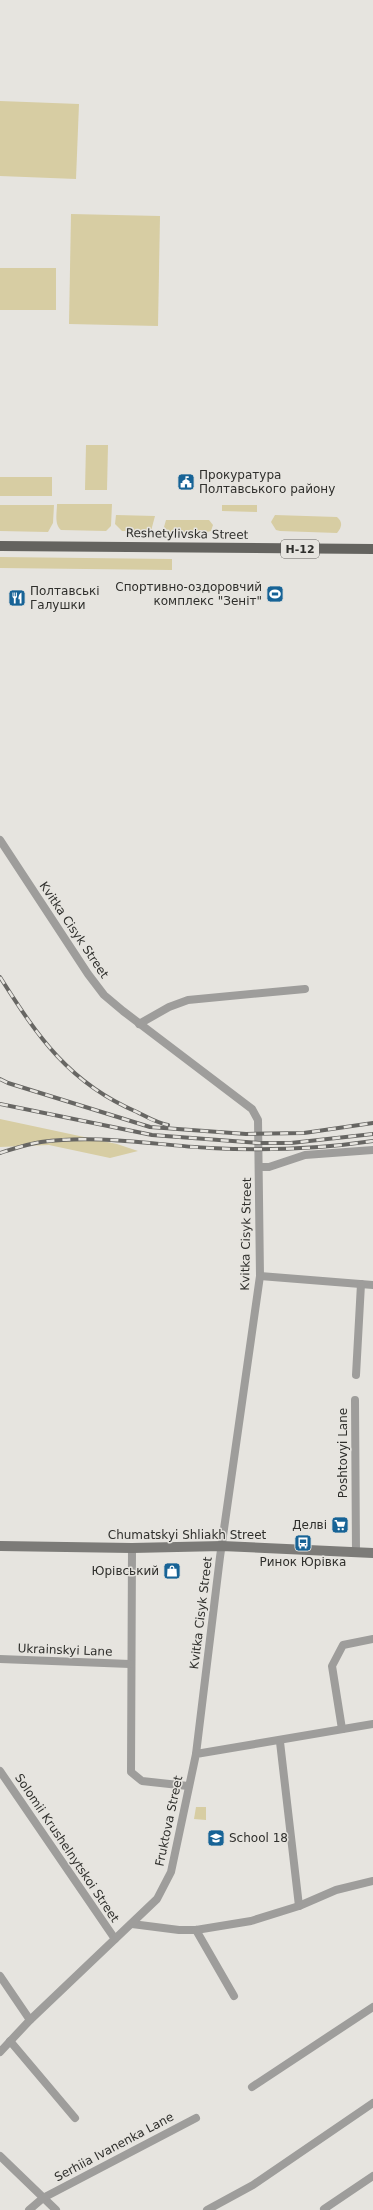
<svg xmlns="http://www.w3.org/2000/svg" width="373" height="2210" viewBox="0 0 373 2210" font-family="'DejaVu Sans',sans-serif">
	<style>
		.green { fill: #d7cda3 }
		.lines { fill: none; stroke-linecap: round; stroke-linejoin: round }
		.street { stroke: #9e9d9b; stroke-width: 8 }
		.secondary { stroke: #7c7b78; stroke-width: 10 }
		.primary { stroke: #64635f; stroke-width: 10 }
		.rail-casing { stroke: #676663; stroke-width: 4 }
		.rail { stroke: #e6e4df; stroke-width: 2.5; stroke-dasharray: 8; stroke-linecap: butt }
		.labels { text-anchor: middle; stroke-width: 3; stroke-linejoin: round; paint-order: stroke }
		.shield { fill: #e6e4df; stroke: #666562; stroke-width: 1 }
		.shield-label { font-size: 11px; font-weight: bold; fill: #2f2f2c }
		.poi-label { font-size: 12px; fill: #2f2f2c; stroke: #e6e4df; text-anchor: start }
		.street-label { font-size: 12px; fill: #2f2f2c; stroke: #e6e4df }
	</style>
	<rect width="100%" height="100%" fill="#e6e4df"/>
	<g class="green">
		<polygon points="0,101 79,104 76,179 0,176"/>
		<polygon points="71,214 160,216 158,326 69,324"/>
		<rect x="0" y="268" width="56" height="42"/>
		<polygon points="86,445 108,445 107,490 85,490"/>
		<rect x="0" y="477" width="52" height="19"/>
		<path d="M57 504H112L111 526 106 531 61 530C54 524 57 512 57 504Z"/>
		<polygon points="0,505 54,505 53,523 48,532 0,531"/>
		<polygon points="222,505 257,505 257,512 222,511"/>
		<polygon points="116,515 155,516 151,531 122,531 115,524"/>
		<path d="M275 515 337 517C343 522 342 527 337 533L280 531 276 530 271 522Z"/>
		<polygon points="166,520 209,520 213,525 211,531 207,532 168,532 164,527"/>
		<polygon points="0,557 172,559 172,570 0,568"/>
		<polygon points="0,1119 117,1144 138,1151 110,1158 49,1145 0,1147"/>
		<polygon points="196,1807 206,1807 206,1820 194,1819"/>
	</g>
	<g class="lines">
		<g class="street">
			<polyline points="0,840 88,974 104,995 123,1011 252,1109 258,1120 260,1276 220,1557 196,1754"/>
			<polyline points="139,1024 169,1007 188,1000 305,989"/>
			<polyline points="259,1167 269,1167 305,1155 373,1150"/>
			<polyline points="260,1276 373,1285"/>
			<polyline points="356,1375 361,1284"/>
			<polyline points="355,1400 356,1553"/>
			<polyline points="132,1548 131,1772 142,1781 188,1786"/>
			<polyline points="0,1659 130,1664"/>
			<polyline points="342,1729 332,1666 343,1645 373,1639"/>
			<polyline points="280,1742 299,1906"/>
			<polyline points="0,1771 115,1939"/>
			<polyline points="132,1924 179,1930 196,1930 251,1921 299,1906 336,1890 373,1881"/>
			<polyline points="196,1930 234,1996"/>
			<polyline points="0,1976 30,2020"/>
			<polyline points="10,2041 75,2118"/>
			<polyline points="0,2052 30,2020 157,1899 171,1872 196,1754 373,1724"/>
			<polyline points="252,2087 373,2007"/>
			<polyline points="0,2156 56,2210"/>
			<polyline points="324,2209 373,2176"/>
			<polyline points="29,2210 43,2198 196,2118"/>
			<polyline points="207,2210 253,2185 373,2103"/>
		</g>
		<polyline class="secondary" points="0,1546 132,1548 222,1546 373,1553"/>
		<polyline class="primary" points="0,546 373,549"/>
		<g class="rail-casing">
			<g id="rail">
				<path d="M0 977C38 1037 69 1083 137 1112 147 1117 157 1123 168 1125"/>
				<polyline points="0,1079 8,1083 150,1127 246,1134 304,1133 373,1123"/>
				<polyline points="0,1104 152,1135 259,1143 291,1143 373,1134"/>
				<path d="M0 1153C13 1149 27 1144 41 1142 98 1134 153 1145 210 1148 264 1151 319 1149 373 1141"/>
			</g>
		</g>
		<use href="#rail" class="rail"/>
	</g>
	<defs>
		<g id="civic-square" transform="scale(0.9)"><rect x="-9" y="-9" width="18" height="18" rx="4" fill="#176396" stroke="#e6e4df"/><path d="M-.6-6.5H3V-4.5H.6V-3L4-1V1h2V6H-6V1h2V-1L-.6-3ZM-1.2 2.5V6h2.4V2.5Z" fill="#fff"/></g>
		<g id="stadium-square" transform="scale(0.9)"><rect x="-9" y="-9" width="18" height="18" rx="4" fill="#176396" stroke="#e6e4df"/><path d="M0-5a6.5 5 0 1 0 0 10a6.5 5 0 1 0 0-10ZM-3.5-1.8h7v3.6h-7Z" fill="#fff"/></g>
		<g id="restaurant-square" transform="scale(0.9)"><rect x="-9" y="-9" width="18" height="18" rx="4" fill="#176396" stroke="#e6e4df"/><path d="M-5-6h1v4h1v-4h1v4h1v-4h1v5L-1.5 .5V6h-2V.5L-5-1ZM5-6V6H3V1.5H1.5Q1.5-4 5-6Z" fill="#fff"/></g>
		<g id="supermarket-square" transform="scale(0.9)"><rect x="-9" y="-9" width="18" height="18" rx="4" fill="#176396" stroke="#e6e4df"/><path d="M-6-5.5h2.5l.6 2H6L4.5 2H-2.5L-4.4-4H-6ZM-1.5 3.2a1.3 1.3 0 1 0 .1 0ZM3 3.2a1.3 1.3 0 1 0 .1 0Z" fill="#fff"/></g>
		<g id="bus-square" transform="scale(0.9)"><rect x="-9" y="-9" width="18" height="18" rx="4" fill="#176396" stroke="#e6e4df"/><path d="M-5-6H5V4H4V6H2V4H-2V6H-4V4H-5ZM-3.5-4V0h7V-4ZM-3.5 1.2v1.5H-2V1.2ZM2 1.2v1.5H3.5V1.2Z" fill="#fff"/></g>
		<g id="shop-square" transform="scale(0.9)"><rect x="-9" y="-9" width="18" height="18" rx="4" fill="#176396" stroke="#e6e4df"/><path d="M-5-2.5h2.3a2.7 3.5 0 0 1 5.4 0H5L5.5 6h-11ZM-1.5-2.5h3a1.5 2.3 0 0 0-3 0Z" fill="#fff"/></g>
		<g id="school-square" transform="scale(0.9)"><rect x="-9" y="-9" width="18" height="18" rx="4" fill="#176396" stroke="#e6e4df"/><path d="M0-5L7-2L0 1L-7-2ZM-4 1L0 2.5L4 1V4Q0 6-4 4Z" fill="#fff"/></g>
	</defs>
	<g fill-rule="evenodd">
		<use href="#civic-square" x="186" y="482"/>
		<use href="#stadium-square" x="275" y="594"/>
		<use href="#restaurant-square" x="17" y="598"/>
		<use href="#supermarket-square" x="340" y="1525"/>
		<use href="#bus-square" x="303" y="1543"/>
		<use href="#shop-square" x="172" y="1571"/>
		<use href="#school-square" x="216" y="1838"/>
	</g>
	<g class="labels">
		<rect class="shield" x="281" y="540" width="38" height="18" rx="3"/>
		<g class="shield-label">
			<text x="300" y="553">Н-12</text>
		</g>
		<g class="poi-label">
			<text x="199" y="479">Прокуратура<tspan x="199" dy="14">Полтавського району</tspan></text>
			<text x="262" y="591" text-anchor="end">Спортивно-оздоровчий<tspan x="262" dy="14">комплекс "Зеніт"</tspan></text>
			<text x="30" y="595">Полтавські<tspan x="30" dy="14">Галушки</tspan></text>
			<text x="327" y="1529" text-anchor="end">Делві</text>
			<text x="303" y="1566" text-anchor="middle">Ринок Юрівка</text>
			<text x="159" y="1575" text-anchor="end">Юрівський</text>
			<text x="229" y="1842">School 18</text>
		</g>
		<g class="street-label">
			<text transform="translate(187 534) rotate(1)" y="4">Reshetylivska Street</text>
			<text transform="translate(74 930) rotate(56)" y="4">Kvitka Cisyk Street</text>
			<text transform="translate(246 1234) rotate(-89)" y="4">Kvitka Cisyk Street</text>
			<text transform="translate(343 1453) rotate(-90)" y="4">Poshtovyi Lane</text>
			<text x="187" y="1539">Chumatskyi Shliakh Street</text>
			<text transform="translate(201 1613) rotate(-83)" y="4">Kvitka Cisyk Street</text>
			<text transform="translate(65 1650) rotate(2)" y="4">Ukrainskyi Lane</text>
			<text transform="translate(169 1821) rotate(-78)" y="4">Fruktova Street</text>
			<text transform="translate(67 1848) rotate(56)" y="4">Solomii Krushelnytskoi Street</text>
			<text transform="translate(114 2147) rotate(-28)" y="4">Serhiia Ivanenka Lane</text>
		</g>
	</g>
</svg>
